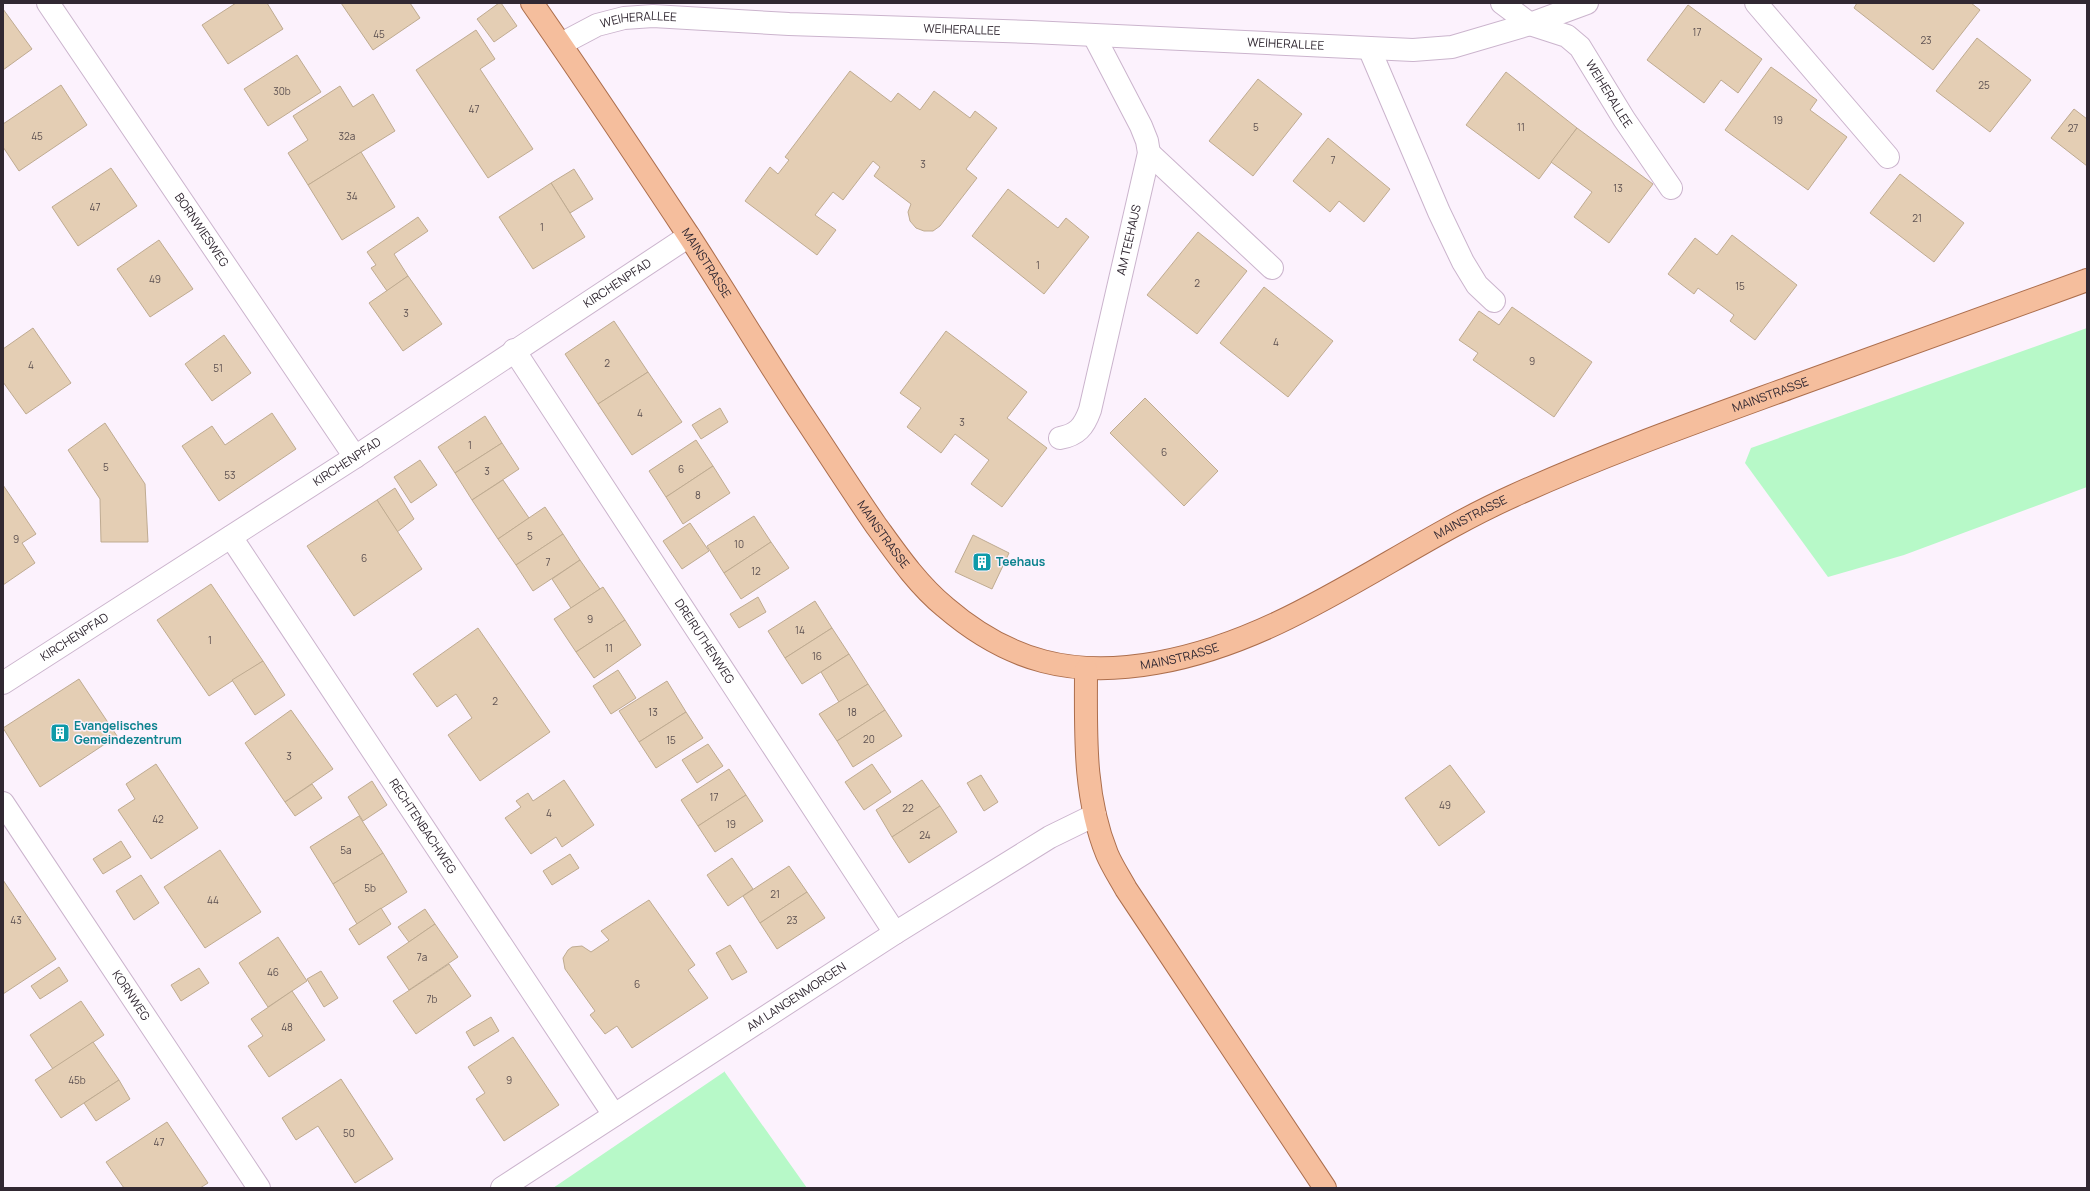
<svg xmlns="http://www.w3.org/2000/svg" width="2090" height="1191" viewBox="0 0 2090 1191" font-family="Manrope,sans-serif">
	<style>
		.green { fill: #b7f9c8 }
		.building { fill: #e4ceb4; stroke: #bfab91 }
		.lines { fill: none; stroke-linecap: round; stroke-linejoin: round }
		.minor-casing { stroke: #cbb4cd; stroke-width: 24 }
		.major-casing { stroke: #ac6e4d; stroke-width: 24 }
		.minor { stroke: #fff; stroke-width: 22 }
		.major { stroke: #f5be9d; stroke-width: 22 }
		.labels { text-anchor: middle; stroke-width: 3; stroke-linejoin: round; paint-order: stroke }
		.number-label { font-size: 10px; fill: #5e5252 }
		.street-label { font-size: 12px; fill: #312832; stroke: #fcf2fd }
		.culture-label { font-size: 12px; font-weight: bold; fill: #0d838f; stroke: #fcf2fd; text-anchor: start }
	</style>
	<rect width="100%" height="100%" fill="#fcf2fd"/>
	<g class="green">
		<polygon points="2087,328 2087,487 1904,555 1828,577 1745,463 1751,448"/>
		<polygon points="724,1071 807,1188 553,1188 724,1072"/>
	</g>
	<g class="building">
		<polygon points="236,3 267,3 283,29 228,64 202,25"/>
		<polygon points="341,3 410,3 420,18 373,50"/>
		<polygon points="499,3 501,3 517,26 494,42 477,19"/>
		<polygon points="1857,3 1971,3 1980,10 1933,70 1854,8"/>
		<polygon points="1688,5 1762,59 1738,93 1721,80 1704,103 1647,60"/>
		<polygon points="3,9 32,49 3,70"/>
		<polygon points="476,30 495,59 480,69 533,149 488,178 416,70"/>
		<polygon points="1977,38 2031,80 1990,132 1936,91"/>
		<polygon points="297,55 321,92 268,126 244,89"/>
		<polygon points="1771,67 1817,100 1810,110 1847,137 1808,190 1725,130"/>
		<polygon points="850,71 891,102 898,93 920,110 934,91 970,118 975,111 997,128 966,169 977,178 940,226 933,231 924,231 916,228 910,221 908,212 911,204 874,176 880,167 873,161 843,200 833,192 815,215 836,230 817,255 745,201 770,167 778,174 789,160 785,157"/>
		<polygon points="1506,72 1577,128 1539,179 1466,125"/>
		<polygon points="1258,79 1302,114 1253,176 1209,141"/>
		<polygon points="61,85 87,125 19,171 3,147 3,124"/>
		<polygon points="340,86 353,107 373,94 395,131 308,185 288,153 308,140 293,116"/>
		<polygon points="2074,109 2087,119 2087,166 2051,138"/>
		<polygon points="1577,128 1653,184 1609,243 1574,217 1592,192 1551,162"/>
		<polygon points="1328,138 1390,189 1364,222 1339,201 1330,212 1293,181"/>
		<polygon points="361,152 395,207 342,240 308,185"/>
		<polygon points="111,168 137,206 78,246 52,207"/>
		<polygon points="574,169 593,199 570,213 551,183"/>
		<polygon points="1900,174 1964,223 1934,262 1870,213"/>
		<polygon points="551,183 585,237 533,269 499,217"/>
		<polygon points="1008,189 1058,228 1066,218 1089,237 1044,294 972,236"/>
		<polygon points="418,217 428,231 394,254 408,276 387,291 371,268 376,265 367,252"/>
		<polygon points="1198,232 1247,271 1197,334 1147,295"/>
		<polygon points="1732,235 1797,285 1755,340 1730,321 1734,315 1698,288 1694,294 1668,274 1695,238 1717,255"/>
		<polygon points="159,240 193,289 150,317 117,269"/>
		<polygon points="408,276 442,324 403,351 369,303"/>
		<polygon points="1264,287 1333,341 1288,397 1220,343"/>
		<polygon points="1512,307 1592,362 1554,417 1473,360 1478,353 1459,340 1479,311 1499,325"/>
		<polygon points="614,321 648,372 598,404 565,354"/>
		<polygon points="33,328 71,383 26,414 3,382 3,349"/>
		<polygon points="946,331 1027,392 1007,418 1047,448 1002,507 971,484 989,460 955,434 941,453 907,427 921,408 900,393"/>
		<polygon points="224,335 251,373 212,401 185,364"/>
		<polygon points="648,372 682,422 632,455 598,404"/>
		<polygon points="1145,398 1218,471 1184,506 1110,433"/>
		<polygon points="720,408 728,422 701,439 692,425"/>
		<polygon points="272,413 296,449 219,501 182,446 212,426 225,445"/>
		<polygon points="485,416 502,443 455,473 438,447"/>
		<polygon points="105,423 145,484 148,542 101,542 100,499 68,450"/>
		<polygon points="696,440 713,466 666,497 649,471"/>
		<polygon points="502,443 519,469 472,500 455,473"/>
		<polygon points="420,460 437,485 411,503 394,477"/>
		<polygon points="713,466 730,493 683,524 666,497"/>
		<polygon points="503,480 529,518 498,539 472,500"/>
		<polygon points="3,485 36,534 22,543 35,563 3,585"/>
		<polygon points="395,488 414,519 397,532 377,500"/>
		<polygon points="377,500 422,569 354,616 307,546"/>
		<polygon points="545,507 563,534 516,565 498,539"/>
		<polygon points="754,516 771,542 724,573 707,546"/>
		<polygon points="690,523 709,551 682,569 663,541"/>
		<polygon points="563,534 580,560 533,591 516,565"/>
		<polygon points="973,535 1009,553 992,589 955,572"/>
		<polygon points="771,542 789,568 741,599 724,573"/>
		<polygon points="580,560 600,589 571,608 552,579"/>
		<polygon points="211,584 263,661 209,696 157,620"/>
		<polygon points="603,587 625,620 576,652 554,619"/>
		<polygon points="758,597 766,612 739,628 730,614"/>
		<polygon points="815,601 832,628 785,658 768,631"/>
		<polygon points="625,620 641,645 594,678 576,652"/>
		<polygon points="478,628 550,732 480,781 448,735 472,718 456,694 437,707 413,674"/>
		<polygon points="832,628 849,654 802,684 785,658"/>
		<polygon points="849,654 868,684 839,702 821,672"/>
		<polygon points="263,661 285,695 255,715 232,680"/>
		<polygon points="618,670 636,698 611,714 593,686"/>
		<polygon points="79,679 117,736 40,787 3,728"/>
		<polygon points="667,681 686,712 639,742 619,711"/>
		<polygon points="868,684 885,710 837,741 819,714"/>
		<polygon points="291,710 333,769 285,802 245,743"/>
		<polygon points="885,710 902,736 853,767 837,741"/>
		<polygon points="686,712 703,738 656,768 639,742"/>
		<polygon points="708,744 723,766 697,783 682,760"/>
		<polygon points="156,764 198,828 151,859 118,810 135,799 126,784"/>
		<polygon points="872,764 891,792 864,810 845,782"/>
		<polygon points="1450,765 1485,812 1439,846 1405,798"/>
		<polygon points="729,769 746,795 698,826 681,800"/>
		<polygon points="981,775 998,802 984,811 967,783"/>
		<polygon points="564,780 594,825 562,847 556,837 531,854 505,818 521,807 516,801 528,793 533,801"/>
		<polygon points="922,780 940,806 892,837 876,810"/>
		<polygon points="372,781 387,805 363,821 348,797"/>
		<polygon points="312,784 322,798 295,816 285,802"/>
		<polygon points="746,795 763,821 715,852 698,826"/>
		<polygon points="940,806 957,832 909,863 892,837"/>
		<polygon points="359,816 383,853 333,884 310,847"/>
		<polygon points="121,841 131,857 103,874 93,859"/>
		<polygon points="220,850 261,912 205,948 164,887"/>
		<polygon points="383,853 407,892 357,924 333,884"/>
		<polygon points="570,854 579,868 552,885 543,871"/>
		<polygon points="732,858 753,889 728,906 707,875"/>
		<polygon points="789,866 807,892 760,923 743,896"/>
		<polygon points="141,875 159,903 134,920 116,891"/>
		<polygon points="3,880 56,959 3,994"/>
		<polygon points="807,892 825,918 777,949 760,923"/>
		<polygon points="649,900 695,965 688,970 708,998 632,1048 617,1026 605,1034 598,1025 590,1015 595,1011 565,969 563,958 568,950 572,947 582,946 591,952 609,940 601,931"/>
		<polygon points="381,908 391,924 359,945 349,929"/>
		<polygon points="425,909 435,924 409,942 398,927"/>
		<polygon points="435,924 458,957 409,990 387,957"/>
		<polygon points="278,937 307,981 268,1007 239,963"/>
		<polygon points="730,945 747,972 732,980 716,953"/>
		<polygon points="449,964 471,996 416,1034 393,1001"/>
		<polygon points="59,967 68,981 40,999 31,986"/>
		<polygon points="199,968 209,983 181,1001 171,985"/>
		<polygon points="321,971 338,998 324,1007 307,979"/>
		<polygon points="292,991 325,1040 269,1077 248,1046 263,1036 251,1019"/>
		<polygon points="81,1001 104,1035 53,1069 30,1035"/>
		<polygon points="491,1017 499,1031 474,1046 466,1032"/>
		<polygon points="513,1037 559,1105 504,1141 476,1099 485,1093 468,1067"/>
		<polygon points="93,1042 119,1080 61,1118 35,1080"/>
		<polygon points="341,1079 393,1159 355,1183 318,1126 296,1140 282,1118"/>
		<polygon points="119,1080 130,1099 96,1121 84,1103"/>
		<polygon points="167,1122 208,1183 200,1188 124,1188 106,1162"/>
	</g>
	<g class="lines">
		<g class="minor-casing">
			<g id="minor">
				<path id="s1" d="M48 3 355 457"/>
				<path id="s2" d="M1502 3 1530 24 1567 36 1580 47 1624 119 1671 188"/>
				<polyline points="1756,3 1888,157"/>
				<path id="s3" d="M561 44 597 25 624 18 653 16 789 24 1031 32 1413 50 1452 47 1530 24 1587 3"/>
				<polyline points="1369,48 1439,212 1463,262 1477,285 1494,301"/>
				<polyline points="1149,153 1272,268"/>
				<path id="s4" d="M514 350 895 933"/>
				<path id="s5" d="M1060 438C1077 435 1084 427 1090 410L1149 153 1147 141 1141 126 1094 36"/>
				<path id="s6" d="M231 537 614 1115"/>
				<path id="s7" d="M3 683 355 457 689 236"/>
				<path id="s8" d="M3 803 259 1188"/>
				<path id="s9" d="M502 1188 895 933 1050 837 1095 815"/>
			</g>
		</g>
		<g class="major-casing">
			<g id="major">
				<path id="s10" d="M532 3C585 79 636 156 687 233 725 291 760 350 798 408 824 447 849 486 875 524 896 553 917 584 945 607 1009 662 1073 678 1156 663 1288 640 1393 550 1513 496 1603 455 1696 422 1789 388 1889 352 1988 316 2087 280"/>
				<path d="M1086 670C1086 732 1083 795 1107 854 1112 866 1120 878 1126 889L1325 1188"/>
			</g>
		</g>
		<use href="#minor" class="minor"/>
		<use href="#major" class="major"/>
	</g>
	<defs>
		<g id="building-square" transform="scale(1)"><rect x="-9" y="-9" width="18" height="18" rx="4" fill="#0f9aa8" stroke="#fcf2fd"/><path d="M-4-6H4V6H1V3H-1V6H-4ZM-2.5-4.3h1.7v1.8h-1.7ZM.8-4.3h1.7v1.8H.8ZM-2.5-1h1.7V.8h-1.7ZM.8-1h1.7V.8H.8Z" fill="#fff"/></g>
	</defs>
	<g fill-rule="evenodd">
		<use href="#building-square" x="982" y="562"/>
		<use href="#building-square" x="60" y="733"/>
	</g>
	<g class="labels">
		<g class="number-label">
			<text x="1697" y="36">17</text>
			<text x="379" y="38">45</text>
			<text x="1926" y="44">23</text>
			<text x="1984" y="89">25</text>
			<text x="282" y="95">30b</text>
			<text x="474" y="113">47</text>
			<text x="1778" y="124">19</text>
			<text x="1256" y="131">5</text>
			<text x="1521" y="131">11</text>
			<text x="2073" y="132">27</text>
			<text x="37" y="140">45</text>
			<text x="347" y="140">32a</text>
			<text x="1333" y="164">7</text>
			<text x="923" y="168">3</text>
			<text x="1618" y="192">13</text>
			<text x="352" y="200">34</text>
			<text x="95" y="211">47</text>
			<text x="1917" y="222">21</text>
			<text x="542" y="231">1</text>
			<text x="1038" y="269">1</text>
			<text x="155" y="283">49</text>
			<text x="1197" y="287">2</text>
			<text x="1740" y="290">15</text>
			<text x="406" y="317">3</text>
			<text x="1276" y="346">4</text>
			<text x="1532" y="365">9</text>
			<text x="607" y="367">2</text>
			<text x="31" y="369">4</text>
			<text x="218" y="372">51</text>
			<text x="640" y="417">4</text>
			<text x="962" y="426">3</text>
			<text x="470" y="449">1</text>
			<text x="1164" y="456">6</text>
			<text x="106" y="471">5</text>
			<text x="681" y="473">6</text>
			<text x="487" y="475">3</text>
			<text x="230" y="479">53</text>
			<text x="698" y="499">8</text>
			<text x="530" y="540">5</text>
			<text x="16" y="543">9</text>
			<text x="739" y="548">10</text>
			<text x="364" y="562">6</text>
			<text x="548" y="566">7</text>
			<text x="756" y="575">12</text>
			<text x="590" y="623">9</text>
			<text x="800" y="634">14</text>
			<text x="210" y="644">1</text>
			<text x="609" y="652">11</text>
			<text x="817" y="660">16</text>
			<text x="495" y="705">2</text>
			<text x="653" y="716">13</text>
			<text x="852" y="716">18</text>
			<text x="869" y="743">20</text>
			<text x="671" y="744">15</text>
			<text x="289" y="760">3</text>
			<text x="714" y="801">17</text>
			<text x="1445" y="809">49</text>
			<text x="908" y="812">22</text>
			<text x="549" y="817">4</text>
			<text x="158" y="823">42</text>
			<text x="731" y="828">19</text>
			<text x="925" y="839">24</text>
			<text x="346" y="854">5a</text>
			<text x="370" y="892">5b</text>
			<text x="775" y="898">21</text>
			<text x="213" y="904">44</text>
			<text x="16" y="924">43</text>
			<text x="792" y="924">23</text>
			<text x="422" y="961">7a</text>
			<text x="273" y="976">46</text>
			<text x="637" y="988">6</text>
			<text x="432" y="1003">7b</text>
			<text x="287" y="1031">48</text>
			<text x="77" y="1084">45b</text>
			<text x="509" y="1084">9</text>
			<text x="349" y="1137">50</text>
			<text x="159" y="1146">47</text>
		</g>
		<g class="street-label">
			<text dy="4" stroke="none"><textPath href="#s3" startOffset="83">WEIHERALLEE</textPath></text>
			<text dy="4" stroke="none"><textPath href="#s3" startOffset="407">WEIHERALLEE</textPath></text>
			<text dy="4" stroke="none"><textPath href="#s3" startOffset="731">WEIHERALLEE</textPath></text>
			<text dy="4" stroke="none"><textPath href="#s2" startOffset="146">WEIHERALLEE</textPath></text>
			<text dy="4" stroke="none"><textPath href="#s1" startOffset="274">BORNWIESWEG</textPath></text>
			<text dy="4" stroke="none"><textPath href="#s5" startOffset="218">AM TEEHAUS</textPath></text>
			<text dy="4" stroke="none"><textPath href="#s10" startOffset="313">MAINSTRASSE</textPath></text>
			<text dy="4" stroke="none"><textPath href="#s7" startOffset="733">KIRCHENPFAD</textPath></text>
			<text dy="4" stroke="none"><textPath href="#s10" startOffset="1632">MAINSTRASSE</textPath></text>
			<text dy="4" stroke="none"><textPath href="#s7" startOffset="409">KIRCHENPFAD</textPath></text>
			<text dy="4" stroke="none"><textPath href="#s10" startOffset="1308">MAINSTRASSE</textPath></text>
			<text dy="4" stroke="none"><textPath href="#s10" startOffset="637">MAINSTRASSE</textPath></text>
			<text dy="4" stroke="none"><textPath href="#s7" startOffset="85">KIRCHENPFAD</textPath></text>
			<text dy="4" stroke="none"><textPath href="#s4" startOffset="348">DREIRUTHENWEG</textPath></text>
			<text dy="4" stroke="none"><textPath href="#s10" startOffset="984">MAINSTRASSE</textPath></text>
			<text dy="4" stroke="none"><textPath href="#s6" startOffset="347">RECHTENBACHWEG</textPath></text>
			<text dy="4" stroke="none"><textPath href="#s8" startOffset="231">KORNWEG</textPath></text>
			<text dy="4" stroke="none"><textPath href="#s9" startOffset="351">AM LANGENMORGEN</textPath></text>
		</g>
		<g class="culture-label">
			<text x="996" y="566">Teehaus</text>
			<text x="74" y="730">Evangelisches<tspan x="74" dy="14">Gemeindezentrum</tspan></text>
		</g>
	</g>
	<rect width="2090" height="1191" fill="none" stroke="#312832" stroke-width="8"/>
</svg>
